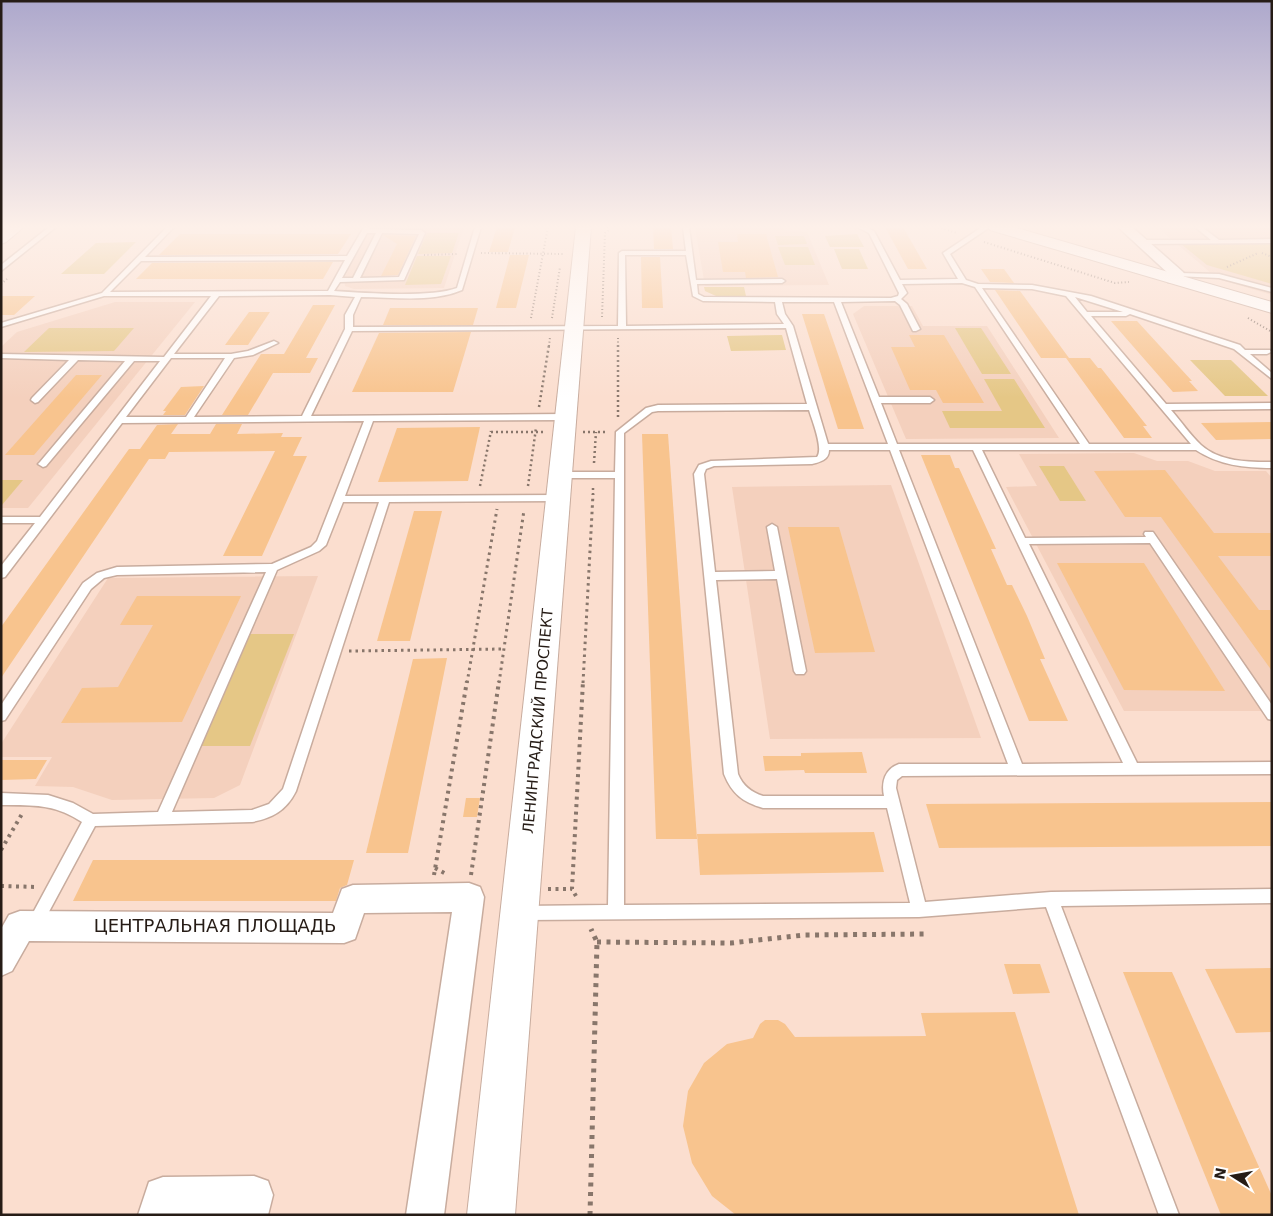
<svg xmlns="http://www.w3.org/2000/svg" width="1273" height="1216" viewBox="0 0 1273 1216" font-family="'DejaVu Sans',sans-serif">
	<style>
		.built { fill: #f4d0bd }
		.green { fill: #e5c786 }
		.building { fill: #f8c48e }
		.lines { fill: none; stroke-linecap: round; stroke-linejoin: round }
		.lane-casing { stroke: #c8ac9e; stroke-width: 3 }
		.street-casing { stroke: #c8ac9e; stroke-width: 3 }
		.secondary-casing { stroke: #c8ac9e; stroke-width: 2 }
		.path-far4 { stroke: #88766b; stroke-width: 2; stroke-dasharray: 1 2.5; stroke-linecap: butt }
		.path-far3 { stroke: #88766b; stroke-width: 2.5; stroke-dasharray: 2 3; stroke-linecap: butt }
		.path-far2 { stroke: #88766b; stroke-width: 3; stroke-dasharray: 2.5 4; stroke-linecap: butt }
		.path-far1 { stroke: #88766b; stroke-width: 4; stroke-dasharray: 3 4.5; stroke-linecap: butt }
		.path { stroke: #88766b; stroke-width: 5; stroke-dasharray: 4 5.5; stroke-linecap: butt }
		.lane { fill: #fff; fill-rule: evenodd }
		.street { fill: #fff; fill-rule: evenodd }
		.secondary { fill: #fff; fill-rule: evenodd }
		.labels { text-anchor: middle; stroke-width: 4; stroke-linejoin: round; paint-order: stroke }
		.street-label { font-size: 15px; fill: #261c16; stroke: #fff }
		.near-street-label { font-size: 18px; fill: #261c16; stroke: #fff }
	</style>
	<rect width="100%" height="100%" fill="#fbdecf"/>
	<g class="built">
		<polygon points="371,227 464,227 444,288 354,289 345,286 344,278"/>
		<polygon points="777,227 790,231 807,232 829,285 705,286 695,228"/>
		<polygon points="1157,227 1272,227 1272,295 1218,279"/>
		<polygon points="115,302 195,302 28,508 1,508 1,347 17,332"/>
		<polygon points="864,306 912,306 923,326 987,326 1059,438 906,439 853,314"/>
		<polygon points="1134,453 1157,461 1188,461 1215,471 1266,471 1272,478 1272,711 1124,711 1006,487 1037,486 1019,454"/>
		<polygon points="891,485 981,738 770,739 732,487"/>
		<polygon points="318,576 240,785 214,798 112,800 73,787 35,786 52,757 1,757 1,744 108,578"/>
	</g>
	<g class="green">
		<polygon points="427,233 459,233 452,253 418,254"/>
		<polygon points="857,234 864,247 830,247 825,236"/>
		<polygon points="775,236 804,236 807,244 778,245"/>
		<polygon points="136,242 104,274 61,274 96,243"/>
		<polygon points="1265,243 1272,245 1272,284 1207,265 1181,244"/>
		<polygon points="778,247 808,247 815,265 785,265"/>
		<polygon points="834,249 859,249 868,269 842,269"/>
		<polygon points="417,256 451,256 441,284 405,285"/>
		<polygon points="704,287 744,287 746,296 716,296 705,291"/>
		<polygon points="49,328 134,328 114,351 24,352"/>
		<polygon points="955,328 981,328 1011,374 982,374"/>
		<polygon points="782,335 786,350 731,351 727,336"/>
		<polygon points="1190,360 1231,360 1268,396 1225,396"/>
		<polygon points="984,379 1014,379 1045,428 950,428 942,411 1002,411"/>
		<polygon points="1039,466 1064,466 1086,501 1060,501"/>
		<polygon points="1,480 23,480 2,505 1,505"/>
		<polygon points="250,634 294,634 250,746 201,746"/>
	</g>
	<g class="building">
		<polygon points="497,227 515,227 508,252 489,252"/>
		<polygon points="653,227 671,227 673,249 654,249"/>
		<polygon points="885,227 903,227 927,269 908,269"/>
		<polygon points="180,234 351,234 338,254 159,255"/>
		<polygon points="737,234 766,234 778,277 746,278 745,272 723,272 718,242 738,242"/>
		<polygon points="383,235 416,236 398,275 381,276 397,244"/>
		<polygon points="510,255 529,255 516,308 496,308"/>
		<polygon points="641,257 660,257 663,308 642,308"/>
		<polygon points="333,262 323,279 136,279 152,263"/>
		<polygon points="981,269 1004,269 1014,283 990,282"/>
		<polygon points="995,290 1020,291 1069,358 1090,358 1098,368 1101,368 1147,426 1143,426 1152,438 1124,438 1066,358 1041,358"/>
		<polygon points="1,296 35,296 14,315 1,315"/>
		<polygon points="313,305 335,305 306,358 318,358 310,373 273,373 248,415 222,415 261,354 284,354"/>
		<polygon points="390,308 478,308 473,325 383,325"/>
		<polygon points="249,312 270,312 248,345 225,345"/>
		<polygon points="802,314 824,314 864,429 838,429"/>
		<polygon points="1111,321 1137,321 1192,381 1189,381 1198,391 1173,392"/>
		<polygon points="471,332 453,392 352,392 379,333"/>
		<polygon points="909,335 944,335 984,403 943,403 936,390 910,390 891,347 915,347"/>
		<polygon points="76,375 102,375 34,455 5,455"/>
		<polygon points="204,386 185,415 163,415 166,411 163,411 181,387"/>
		<polygon points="1272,422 1272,439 1216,440 1201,423"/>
		<polygon points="178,424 171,434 210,434 216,424 242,424 237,434 283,433 281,437 302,437 293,456 307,456 262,556 223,556 275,451 169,452 165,459 149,459 1,678 1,627 129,449 140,449 157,425"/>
		<polygon points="480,427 468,481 378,482 397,428"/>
		<polygon points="642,434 668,434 697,839 656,839"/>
		<polygon points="921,455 950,455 955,468 959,468 996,549 991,549 1007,585 1012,585 1027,616 1045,659 1040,659 1068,721 1029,721"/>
		<polygon points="1165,470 1214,533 1272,533 1272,556 1218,556 1259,610 1272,610 1272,671 1161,517 1125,517 1094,471"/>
		<polygon points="414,511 442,511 410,641 377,641"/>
		<polygon points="788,527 839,527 875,652 815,653"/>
		<polygon points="1057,563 1144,563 1225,691 1124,690"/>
		<polygon points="137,596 241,596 182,722 61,723 82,688 118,687 153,625 120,625"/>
		<polygon points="447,658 408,853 366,853 413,659"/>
		<polygon points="862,752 867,773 805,773 804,770 765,771 763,756 801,756 801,753"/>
		<polygon points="1,760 47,760 36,779 1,780"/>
		<polygon points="466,798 480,798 477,817 463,817"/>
		<polygon points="1272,802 1272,846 939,848 926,804"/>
		<polygon points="874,832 884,872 700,875 697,834"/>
		<polygon points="93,860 354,860 347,885 340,888 336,901 73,901"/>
		<polygon points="1004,964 1040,964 1050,993 1013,994"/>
		<polygon points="1272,968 1272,1032 1236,1033 1205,969"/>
		<polygon points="1123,972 1172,972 1272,1196 1272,1215 1221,1215"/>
		<polygon points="1015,1012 1079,1215 736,1215 712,1196 692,1163 683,1126 688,1091 704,1063 727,1044 753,1038 760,1024 765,1020 778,1020 785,1024 795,1037 926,1036 921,1013"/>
	</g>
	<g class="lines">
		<g class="lane-casing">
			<g id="lane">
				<polygon points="49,227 56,227 1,271 1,265"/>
				<path d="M167 227H174L145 257 347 256 364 227H370L369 229 421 230 425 233 404 280 340 282 334 291C365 293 430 298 457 288L475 227H481L462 290C431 303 394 297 361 297L353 315V327L618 326 619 253 622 251H686L683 227H689L696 280 782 279 785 281 782 283 697 284 698 294 704 297 891 298 898 296 899 293 869 233 857 227H866L874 231 900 280 958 279 943 253 982 227H990L950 254 966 280 978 284 1032 285 1091 296 1240 345 1245 350H1270L1271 352 1267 354H1250L1272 373V379L1234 349 1130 314 1126 316H1091L1166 404 1272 403V409L1171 410C1181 421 1190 435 1201 445 1220 462 1248 462 1272 462V468C1244 468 1219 465 1196 450H982L1025 538 1146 537 1144 534 1145 532H1153L1272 705V720L1268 719 1150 543 1029 544 1137 763 1272 762V774L902 776 897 780 896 788 925 902 1051 892 1272 889V903L1061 906 1179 1215H1159L1046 907 919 917 524 920 519 918 516 913 519 908 524 906 608 905 615 478H561L556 475 561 472H615L616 432 646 408 658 405 807 404 786 328 352 331 311 416 566 414 570 417 566 420 373 421 345 496 559 495 564 498 559 501 389 502 296 791C286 811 272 818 252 822L95 826 44 921 39 923 34 921 31 916 34 911 82 822C55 804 33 805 1 805V793L48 795 73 803 93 814 158 812 266 572 117 575 104 578 91 589 5 720 1 721V705L83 583 97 573 117 567 272 564 311 547 317 541 364 421 122 423 5 577 1 578V566L35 523H1V517H40L160 361H134L46 466 43 467 38 464 40 462 125 361 78 360 38 402 35 403 31 400 32 398 69 360 1 358V354L164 357 211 296H104L1 327V323L102 293ZM367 233H376L353 278H342ZM382 233 419 234 399 277 360 278ZM625 255H686L693 296 703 301 775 302 777 314 784 324 626 326ZM345 260 328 291 110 292 141 261ZM962 283 975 287 1080 444H897L881 403H930L934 400 930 397H879L841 302 895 301 900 305 913 331H916L920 329 907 304 901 299 907 293 902 284ZM982 288 1032 289 1066 296 1191 444H1089ZM330 295 355 297 345 315V329L302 416 194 417 234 358 253 355 278 343 274 341 248 351 231 354H174L219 296ZM1075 297 1123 312H1087ZM782 302H834L888 444H828L793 326 785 314ZM171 358H225L186 417H126ZM809 410C812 420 824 449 817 457L711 461 699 465 694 474 724 774C732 794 743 802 763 808H887L910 903 624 905V433L652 412 658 411ZM829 450H890L1008 764H899C885 769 881 782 884 796H763C751 792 743 786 738 774L716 580 777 579 794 671 796 674H804L806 671 777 527 772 524 767 527 775 571 715 572 704 474 706 469 714 466 812 464C820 462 829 460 829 450ZM899 450H973L1123 763 1022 764ZM343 502H379L283 789 269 804 252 810 172 812 277 570 319 551 326 545Z"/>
				<polygon points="1195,227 1202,227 1219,240 1272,239 1272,243 1141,244 1138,242 1141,240 1211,240"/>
				<polygon points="1178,273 1219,274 1272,288 1272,292 1219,278 1176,276 1176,274"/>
			</g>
		</g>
		<g class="street-casing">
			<g id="street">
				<path d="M1118 227H1132L1183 272 1185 275C1180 281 1176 284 1168 282L1166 279 1170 275Z"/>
				<polygon points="469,883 480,887 484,897 444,1215 406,1215 452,912 364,913 355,939 344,943 29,941 12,971 1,976 1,929 9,915 20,911 333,913 342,889 353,885"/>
				<polygon points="254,1176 268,1181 273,1195 268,1215 138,1215 149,1182 163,1177"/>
			</g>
		</g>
		<g class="secondary-casing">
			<g id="secondary">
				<polygon points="7,227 24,227 6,242 1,244 1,232"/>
				<polygon points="576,227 591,227 515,1215 467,1215"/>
				<polygon points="988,227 1013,227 1272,302 1272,313 990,230"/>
			</g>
		</g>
		<g class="path-far4">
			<polyline points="938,227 957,233"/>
			<polyline points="984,242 1115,283 1129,282"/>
			<polyline points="481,253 565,254"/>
			<polyline points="1262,253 1272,257"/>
			<polyline points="424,255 457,254"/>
			<polyline points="1227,267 1258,253"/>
			<polyline points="1,284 7,279"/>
			<polyline points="602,317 605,233 608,231 608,227"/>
			<polyline points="531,318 548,227"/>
			<polyline points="552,318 560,267"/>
			<polyline points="1248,318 1272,332"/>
			<polyline points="618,338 618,346"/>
			<polyline points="549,346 550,337"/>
		</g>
		<g class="path-far3">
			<polyline points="618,345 618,419"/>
			<polyline points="539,407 549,345"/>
			<polyline points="491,432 544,432"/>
			<polyline points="583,432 607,432"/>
			<polyline points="594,463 596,432"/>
			<polyline points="480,486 491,431"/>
			<polyline points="528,486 536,428"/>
			<polyline points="593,495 593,486"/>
		</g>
		<g class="path-far2">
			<polyline points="349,651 504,649"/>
			<polyline points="467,683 497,509"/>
			<polyline points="499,683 524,510"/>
			<polyline points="583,683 593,494"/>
		</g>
		<g class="path-far1">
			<polyline points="1,850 22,814"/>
			<polyline points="435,868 446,874"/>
			<polyline points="434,875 467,681"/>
			<polyline points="471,875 499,681"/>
			<polyline points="1,886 38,887"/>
			<polyline points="548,889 572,889"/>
			<polyline points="576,896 572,889 583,681"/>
		</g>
		<g class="path">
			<polyline points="597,942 731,943 804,935 929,934"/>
			<polyline points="590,1215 597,942 591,929"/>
		</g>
		<use href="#lane" class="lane"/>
		<use href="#street" class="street"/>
		<use href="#secondary" class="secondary"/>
	</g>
	<linearGradient id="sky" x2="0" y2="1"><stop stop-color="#ada8cc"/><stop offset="0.57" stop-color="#fdf0e9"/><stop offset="1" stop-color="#fdf0e9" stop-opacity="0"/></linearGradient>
	<rect width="1273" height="398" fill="url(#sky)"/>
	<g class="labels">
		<g class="street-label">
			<text transform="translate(538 721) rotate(-85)" y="5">ЛЕНИНГРАДСКИЙ ПРОСПЕКТ</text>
		</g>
		<g class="near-street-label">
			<text x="215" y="932">ЦЕНТРАЛЬНАЯ ПЛОЩАДЬ</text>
		</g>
	</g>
	<rect width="1273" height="1216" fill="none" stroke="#261c16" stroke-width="5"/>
	<g transform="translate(1233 1176) rotate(281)" stroke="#ffffff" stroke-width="4" paint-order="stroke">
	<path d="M0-4L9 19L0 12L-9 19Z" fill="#261c16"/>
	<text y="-8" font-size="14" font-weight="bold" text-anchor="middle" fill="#261c16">N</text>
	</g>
</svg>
